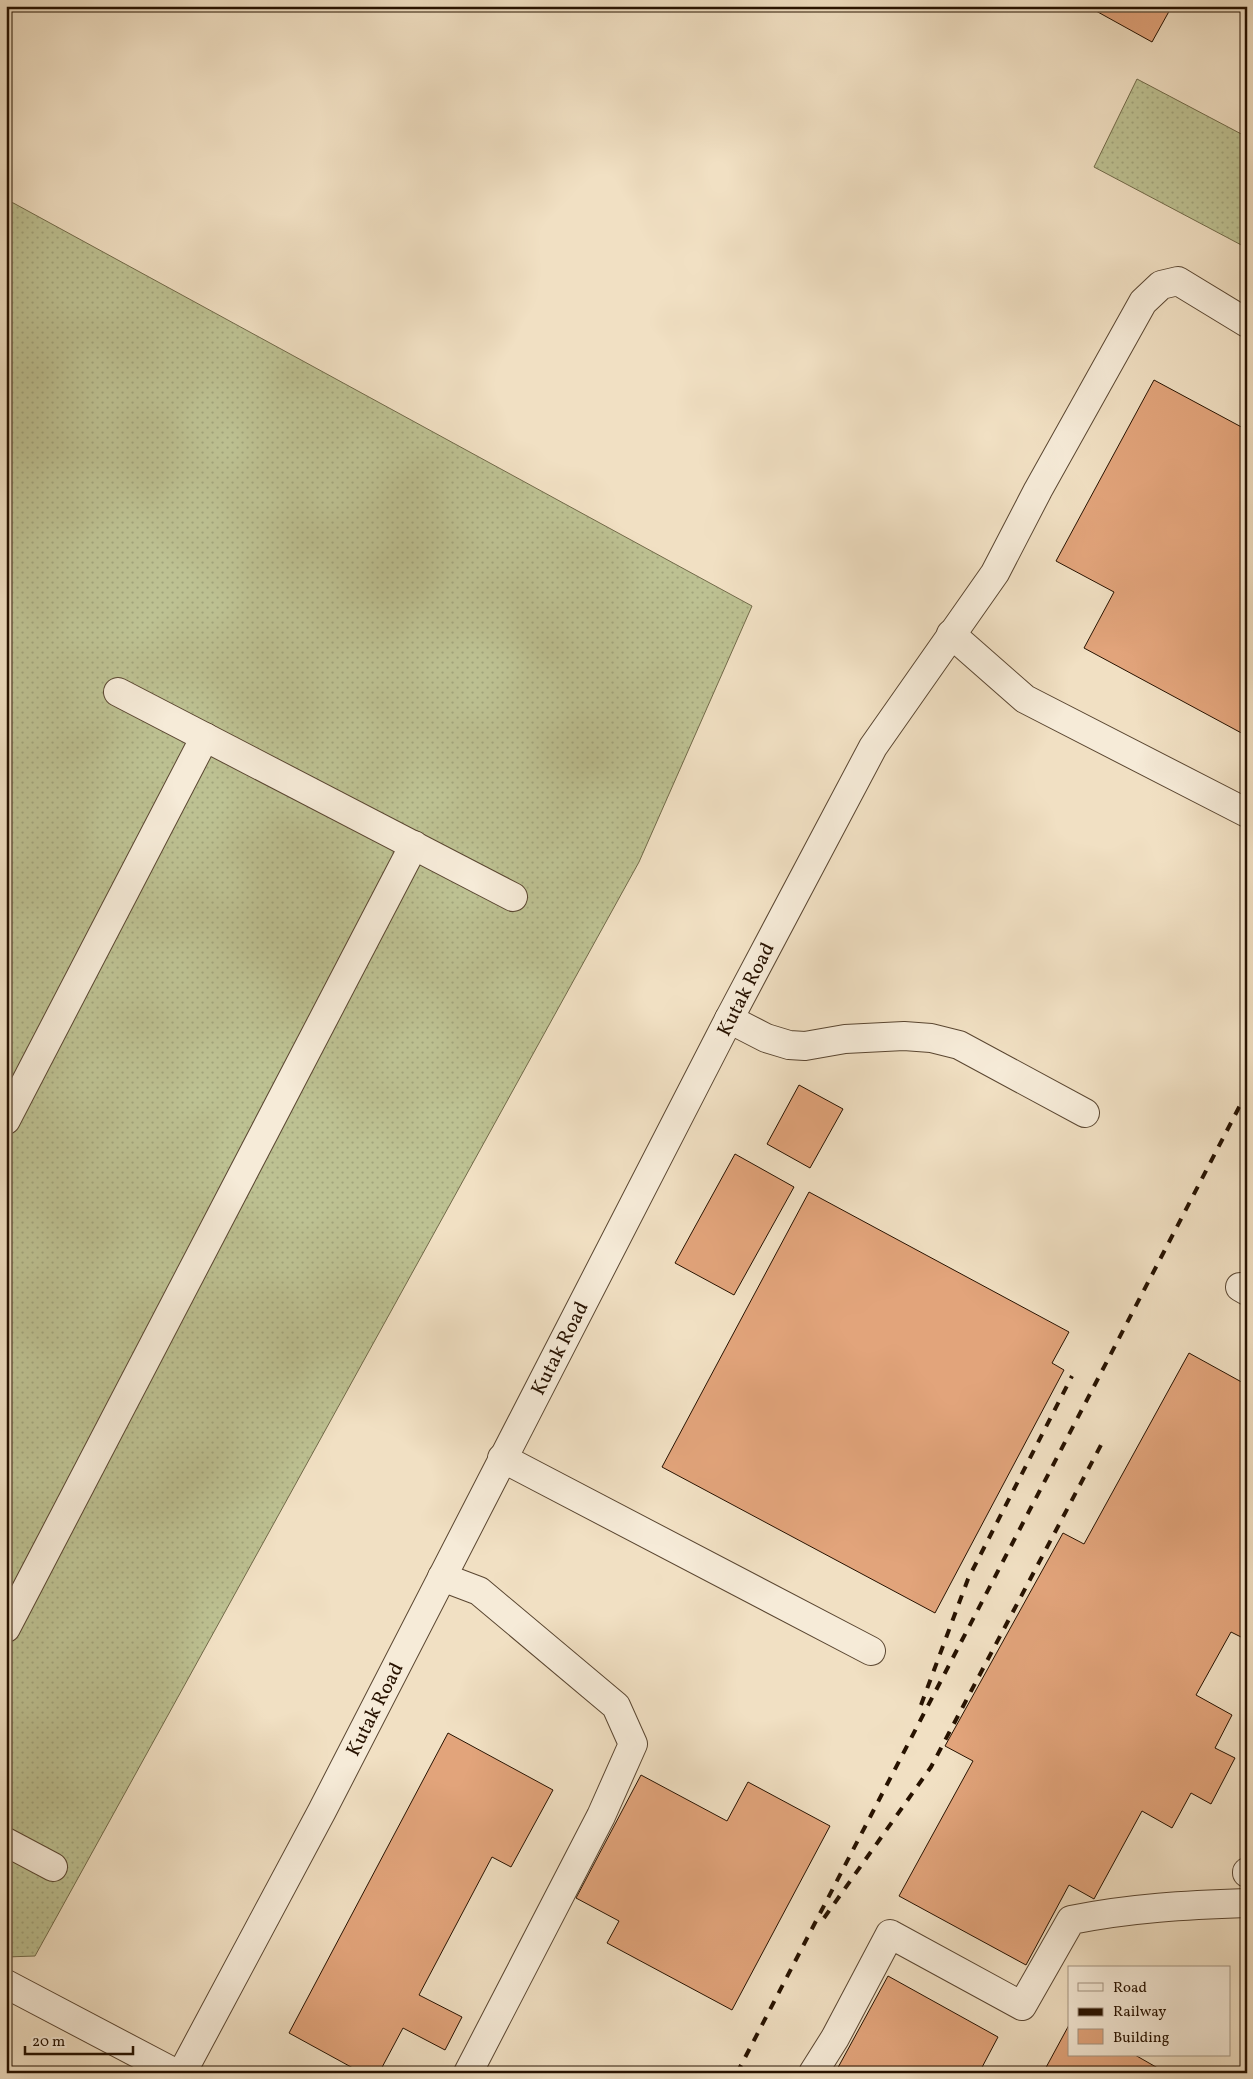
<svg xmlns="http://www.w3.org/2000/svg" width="1253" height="2079" viewBox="0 0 1253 2079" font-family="Vollkorn,serif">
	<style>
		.grass { fill: url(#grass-dots); stroke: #726a49 }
		.building { fill: #e2a47b; stroke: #271200 }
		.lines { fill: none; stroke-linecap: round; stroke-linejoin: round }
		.minor-casing { stroke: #5a4631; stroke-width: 30 }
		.minor { stroke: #f6ebd8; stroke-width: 28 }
		.rail { stroke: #271200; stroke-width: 4; stroke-dasharray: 9 9; stroke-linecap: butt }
		.labels { text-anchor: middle; stroke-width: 4.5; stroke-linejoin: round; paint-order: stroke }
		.street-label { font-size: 20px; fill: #271200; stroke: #f6ebd8 }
	</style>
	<defs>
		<pattern id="grass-dots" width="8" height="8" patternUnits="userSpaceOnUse" patternTransform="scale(1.25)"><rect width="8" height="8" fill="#bdc192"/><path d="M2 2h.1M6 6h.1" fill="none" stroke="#a2a57c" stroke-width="1.8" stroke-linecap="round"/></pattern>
	</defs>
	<rect width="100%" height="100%" fill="#f1e0c3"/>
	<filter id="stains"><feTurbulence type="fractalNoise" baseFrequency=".004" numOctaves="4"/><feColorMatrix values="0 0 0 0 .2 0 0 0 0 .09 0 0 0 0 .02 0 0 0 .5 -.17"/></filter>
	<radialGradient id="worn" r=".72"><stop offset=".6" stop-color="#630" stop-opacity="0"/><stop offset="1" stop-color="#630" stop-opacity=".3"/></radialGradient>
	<g class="grass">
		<polygon points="1137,79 1247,137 1247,248 1094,167"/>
		<polygon points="6,199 752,606 639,862 35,1956 6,1957"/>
	</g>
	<g class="building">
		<polygon points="1087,6 1172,6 1152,42"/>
		<polygon points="1154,380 1247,430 1247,736 1084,648 1114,592 1056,561"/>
		<polygon points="799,1085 843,1109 810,1168 767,1144"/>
		<polygon points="735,1154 794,1187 734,1295 675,1263"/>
		<polygon points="809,1192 1069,1332 1052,1363 1064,1370 935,1613 662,1467"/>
		<polygon points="1189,1353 1247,1385 1247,1640 1231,1632 1196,1695 1232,1715 1215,1748 1235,1758 1211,1804 1191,1793 1172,1828 1142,1811 1094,1899 1069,1885 1026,1965 899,1896 973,1761 945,1746 1063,1533 1084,1544"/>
		<polygon points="448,1733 553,1790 511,1867 492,1857 419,1995 462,2017 445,2050 403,2028 379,2073 362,2073 289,2033"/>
		<polygon points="641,1775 727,1821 748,1782 830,1826 732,2010 607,1943 619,1921 576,1898"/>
		<polygon points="888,1976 998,2037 979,2073 835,2073"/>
		<polygon points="1069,2025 1069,2055 1135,2055 1163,2071 1162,2073 1043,2073"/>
	</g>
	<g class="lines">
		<g class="minor-casing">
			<g id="minor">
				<polyline points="951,634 1025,699 1247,813"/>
				<polyline points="118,692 513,897"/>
				<polyline points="729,1019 766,1038 789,1045 805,1046 845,1039 904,1036 931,1038 959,1045 1085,1113"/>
				<polyline points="6,1120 205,737"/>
				<polyline points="1240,1287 1247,1291"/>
				<polyline points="502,1458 871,1651"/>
				<polyline points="442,1577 479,1591 616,1706 633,1744 601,1816 468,2073"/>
				<polyline points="6,1628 414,845"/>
				<polyline points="6,1842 53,1867"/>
				<polyline points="1247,1872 1247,1873"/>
				<polyline points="6,1984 175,2073"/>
				<polyline points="182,2073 322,1811 729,1019 873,747 995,573 1038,490 1143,302 1161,285 1178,281 1247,323"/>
				<path d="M813 2073 835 2038 890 1934 1022 2006 1071 1920C1131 1908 1186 1905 1247 1903"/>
			</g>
		</g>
		<use href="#minor" class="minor"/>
		<g class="rail">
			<polyline points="921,1705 968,1579 1072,1376"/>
			<polyline points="824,1918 931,1767 1101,1445"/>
			<polyline points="737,2073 1247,1092"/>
		</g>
	</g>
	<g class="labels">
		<g class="street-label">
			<text transform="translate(745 989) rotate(-63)" y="7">Kutak Road</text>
			<text transform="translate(559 1348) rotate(-63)" y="7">Kutak Road</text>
			<text transform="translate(374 1709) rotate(-63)" y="7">Kutak Road</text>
		</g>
	</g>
	<rect width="1253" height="2079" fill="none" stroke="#f1e0c3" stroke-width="25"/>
	<rect x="8" y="8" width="1238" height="2064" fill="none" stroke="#271200" stroke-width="2.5"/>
	<rect x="12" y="12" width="1228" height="2054" fill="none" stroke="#271200"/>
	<rect x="1068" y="1966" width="162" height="90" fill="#f6ebd8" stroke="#a39482"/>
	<rect x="1078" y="1983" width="25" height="8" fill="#f6ebd8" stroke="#a39482"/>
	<text x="1113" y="1992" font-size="15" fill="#271200">Road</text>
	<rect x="1078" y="2008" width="25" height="8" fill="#271200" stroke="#a39482"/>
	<text x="1113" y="2016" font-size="15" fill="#271200">Railway</text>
	<rect x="1078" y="2029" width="25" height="15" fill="#e2a47b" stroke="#a39482"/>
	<text x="1113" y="2042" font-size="15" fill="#271200">Building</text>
	<path d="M25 2046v8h108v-8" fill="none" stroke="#271200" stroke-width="2.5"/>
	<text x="32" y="2046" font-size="15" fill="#271200" stroke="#f6ebd8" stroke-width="4" paint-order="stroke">20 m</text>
	<rect width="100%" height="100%" filter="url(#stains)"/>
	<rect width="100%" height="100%" fill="url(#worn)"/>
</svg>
